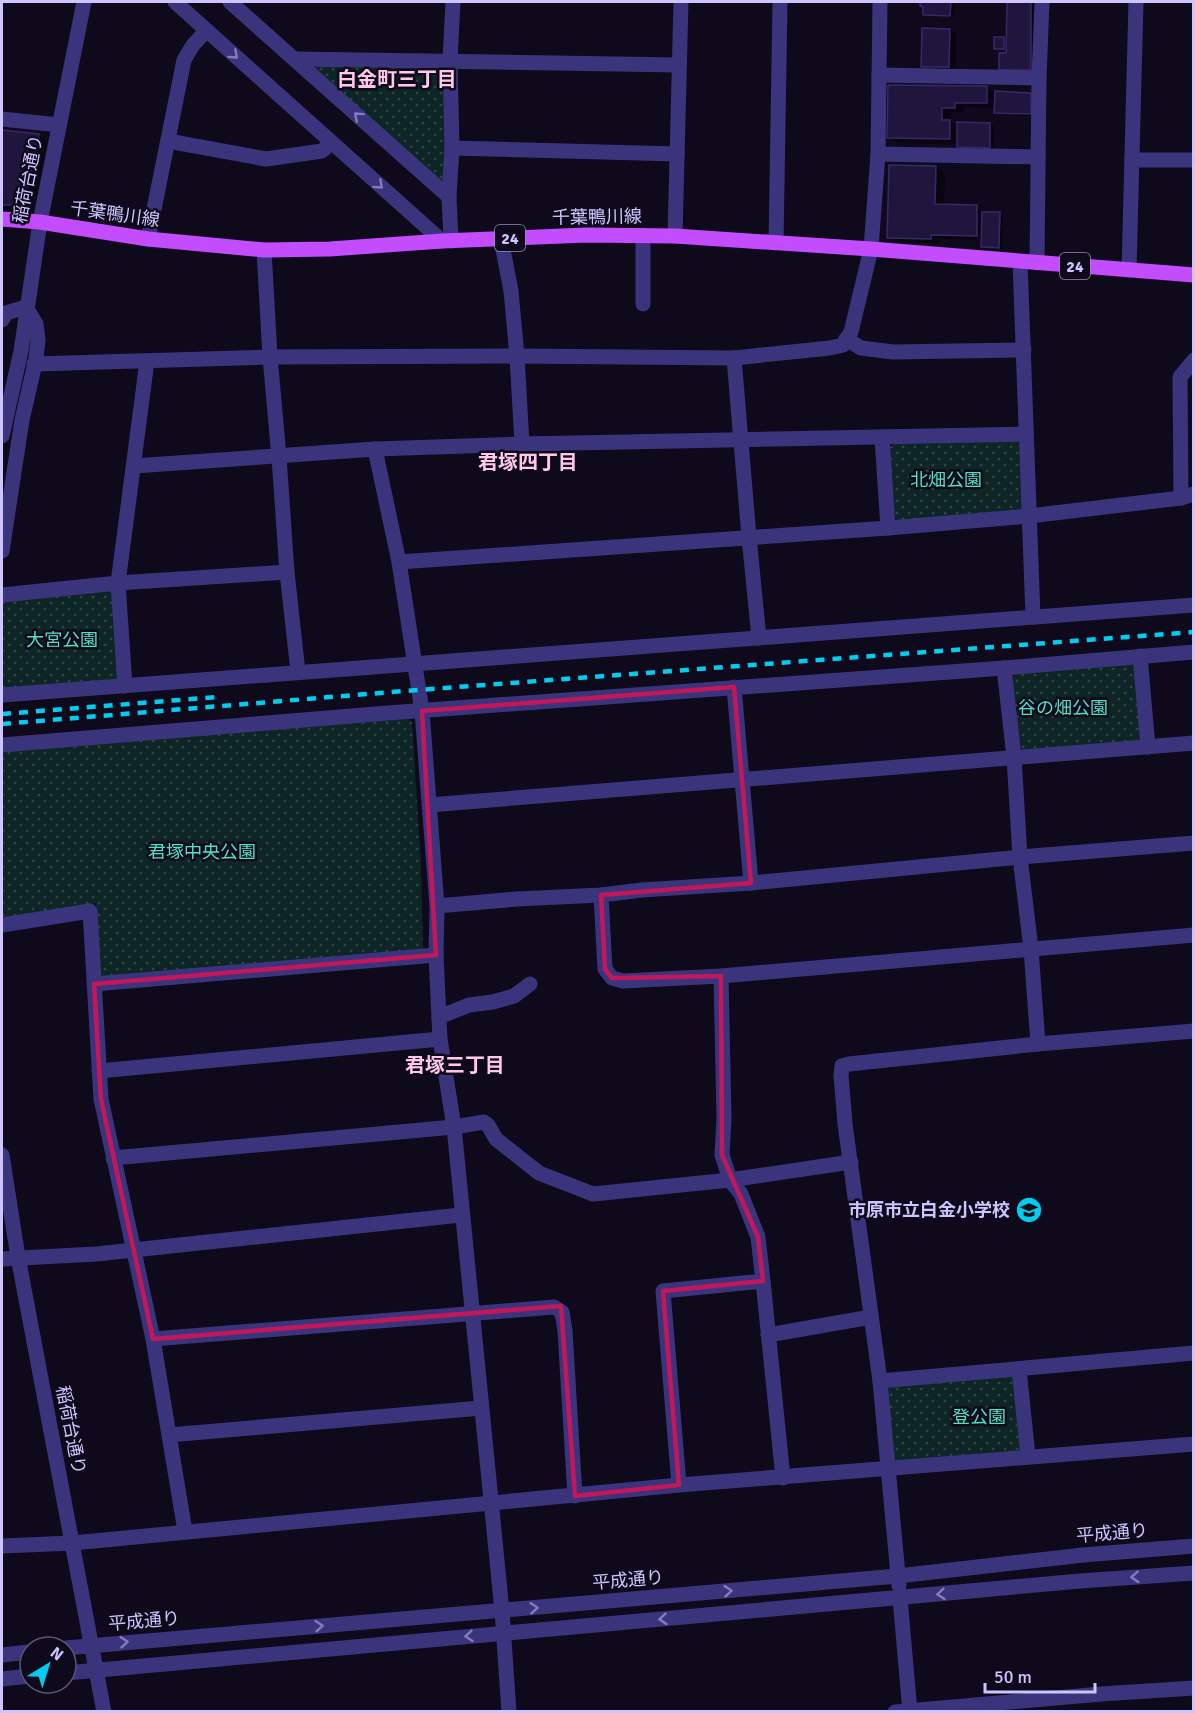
<svg xmlns="http://www.w3.org/2000/svg" width="1195" height="1713" viewBox="0 0 1195 1713" font-family="Signika,'Noto Sans JP',sans-serif">
	<style>
		.grass { fill: url(#grass-dots) }
		.shadow { fill: #0007 }
		.building { fill: #20163d; stroke: #382869; stroke-width: 1.5 }
		.lines { fill: none; stroke-linecap: round; stroke-linejoin: round }
		.minor { stroke: #3a347c; stroke-width: 15 }
		.tertiary { stroke: #3a347c; stroke-width: 15 }
		.primary { stroke: #c44cff; stroke-width: 15 }
		.rail { stroke: #00cdf0; stroke-width: 4.5; stroke-dasharray: 9 8; stroke-linecap: butt }
		.oneway { stroke: #847cbe }
		.marked { fill: none; stroke: #c2185b; stroke-width: 4.5; stroke-linejoin: round }
		.labels { text-anchor: middle; stroke-width: 5; stroke-linejoin: round; paint-order: stroke }
		.shield { fill: #0e0a1b; stroke: #948dbb; stroke-width: 1.5 }
		.shield-label { font-size: 16px; font-weight: bold; fill: #cec5ff }
		.street-label { font-size: 18px; fill: #cec5ff; stroke: #0e0a1b }
		.park-label { font-size: 18px; fill: #50e0c2; stroke: #0e0a1b }
		.poi-label { font-size: 18px; font-weight: bold; fill: #cec5ff; stroke: #0e0a1b; text-anchor: end }
		.neighbourhood-label { font-size: 20px; font-weight: bold; fill: #ffc7e8; stroke: #0e0a1b }
	</style>
	<defs>
		<pattern id="grass-dots" width="8" height="8" patternUnits="userSpaceOnUse" patternTransform="scale(1.5)"><rect width="8" height="8" fill="#0e2525"/><path d="M2 2h.1M6 6h.1" fill="none" stroke="#304346" stroke-width="1.8" stroke-linecap="round"/></pattern>
	</defs>
	<rect width="100%" height="100%" fill="#0e0a1b"/>
	<g class="grass">
		<polygon points="294,59 450,60 449,197"/>
		<polygon points="1016,441 1020,445 1022,508 1018,512 899,521 894,517 889,449 893,444"/>
		<polygon points="118,583 125,686 2,695 2,595"/>
		<polygon points="1131,664 1136,668 1142,736 1138,741 1024,750 1020,747 1011,678 1017,672"/>
		<polygon points="408,719 412,722 421,865 423,949 105,978 100,974 96,903 2,921 2,750"/>
		<polygon points="1019,1369 1028,1456 887,1469 880,1381"/>
	</g>
	<g class="shadow">
		<polygon points="922,2 951,2 955,4 954,17 928,16 924,14 924,7 922,6"/>
		<polygon points="1008,2 1031,2 1037,5 1037,73 1007,73"/>
		<polygon points="950,30 956,34 956,70 929,70 923,66"/>
		<polygon points="889,86 987,88 995,93 1031,94 1035,97 1034,116 1000,114 996,112 996,108 964,107 964,112 951,112 951,122 959,127 990,125 994,127 994,149 962,149 958,146 958,144 898,143 889,137"/>
		<polygon points="2,132 39,135 47,141 36,195 22,209 2,210"/>
		<polygon points="936,167 945,173 944,206 977,207 986,213 999,213 1003,216 1002,249 987,249 983,246 983,240 939,239 939,243 898,242 889,237"/>
	</g>
	<g class="building">
		<polygon points="920,2 951,2 950,16 923,15 923,7 920,6"/>
		<polygon points="1007,2 1031,2 1031,70 999,70 999,53 1006,53"/>
		<polygon points="922,28 950,29 949,67 921,67"/>
		<rect x="994" y="37" width="10" height="12"/>
		<polygon points="888,85 987,86 987,103 955,103 955,108 942,108 942,120 950,120 950,139 887,138"/>
		<polygon points="995,91 1031,93 1031,114 994,113"/>
		<polygon points="957,122 990,123 990,148 957,147"/>
		<polygon points="2,130 39,134 27,190 12,205 2,205"/>
		<polygon points="889,165 936,166 935,204 977,205 977,236 931,235 931,239 887,238"/>
		<polygon points="982,212 1000,212 999,248 981,247"/>
	</g>
	<g class="lines">
		<g class="minor">
			<polyline points="175,2 442,241"/>
			<polyline points="230,2 449,197"/>
			<polyline points="294,59 679,65"/>
			<polyline points="879,75 1039,78"/>
			<polyline points="2,119 59,125"/>
			<polyline points="168,141 266,159 322,151 331,143"/>
			<polyline points="452,148 677,154"/>
			<polyline points="878,154 1038,157"/>
			<polyline points="1132,160 1194,160"/>
			<polyline points="675,236 681,2"/>
			<polyline points="148,239 184,60 193,45 206,31"/>
			<polyline points="501,239 511,291 517,356 522,444"/>
			<polyline points="451,241 449,197 452,148 450,60 453,2"/>
			<polyline points="264,250 270,357 279,457 287,572 298,672"/>
			<polyline points="1020,262 1033,617"/>
			<polyline points="1037,263 1039,78 1042,2"/>
			<polyline points="1129,270 1136,2"/>
			<polyline points="643,304 643,235"/>
			<polyline points="2,320 6,313 26,307 36,324 38,340 36,359 22,420 2,551"/>
			<polyline points="846,339 861,348 893,352 1024,350"/>
			<polyline points="734,358 749,537 759,638"/>
			<polyline points="34,364 270,357 517,356 734,358 830,348 843,345 851,332 871,249 878,154 880,2"/>
			<polyline points="882,438 888,528"/>
			<polyline points="375,449 399,562 422,711 437,906 436,955 440,1039 454,1127 502,1611 509,1712"/>
			<polyline points="134,466 375,449 522,444 1026,434"/>
			<polyline points="1181,498 1180,377 1194,360"/>
			<polyline points="399,562 888,528 1029,516 1181,498 1194,494"/>
			<polyline points="2,595 118,583 287,572"/>
			<polyline points="1140,656 1148,747"/>
			<polyline points="1004,668 1014,757 1020,857 1031,949 1038,1044"/>
			<polyline points="125,686 118,583 147,361"/>
			<polyline points="734,687 751,883"/>
			<polyline points="2,695 1194,605"/>
			<polyline points="2,745 388,713 1004,668 1194,652"/>
			<polyline points="429,805 1194,743"/>
			<polyline points="601,895 605,969 612,978 623,981 721,976 1194,935"/>
			<polyline points="437,906 517,899 601,895 642,890 751,883 1020,857 1194,843"/>
			<polyline points="2,925 90,911 101,1099 153,1339 185,1531"/>
			<polyline points="94,984 436,955"/>
			<polyline points="439,1017 469,1005 493,1002 514,996 530,984"/>
			<polyline points="99,1071 440,1039"/>
			<polyline points="113,1158 454,1127 484,1122 488,1125 496,1139 539,1173 593,1194 730,1180 851,1162"/>
			<polyline points="2,1259 96,1254 461,1215"/>
			<polyline points="763,1281 783,1478"/>
			<polyline points="768,1335 871,1317"/>
			<polyline points="153,1339 554,1307 562,1312 565,1331 575,1496"/>
			<polyline points="1019,1369 1028,1456"/>
			<polyline points="880,1381 1194,1353"/>
			<polyline points="169,1435 481,1408"/>
			<polyline points="679,1485 663,1291 763,1281 758,1237 741,1194 730,1180 722,1155 724,1118 721,976"/>
			<polyline points="2,1546 73,1543 679,1485 1194,1444"/>
			<polyline points="900,1598 910,1712"/>
			<polyline points="895,1712 1101,1694 1194,1688"/>
		</g>
		<g class="tertiary">
			<polyline points="776,243 780,2"/>
			<polyline points="2,436 21,351 40,222 84,2"/>
			<polyline points="2,1155 18,1257 104,1712"/>
			<polyline points="899,1586 880,1381 845,1124 841,1075 842,1066 849,1064 1038,1044 1194,1031"/>
			<polyline points="66,1648 898,1576 1083,1555 1194,1546"/>
			<polyline points="2,1655 30,1652"/>
			<polyline points="66,1673 1080,1581 1194,1573"/>
			<polyline points="2,1679 30,1676"/>
		</g>
		<polyline class="primary" points="2,219 40,222 148,239 264,250 330,249 442,241 586,235 675,236 871,249 1194,275"/>
		<g class="rail">
			<polyline points="2,714 217,697"/>
			<polyline points="2,724 404,691 1194,632"/>
		</g>
	</g>
	<defs><path id="oneway-chevron" d="M-2-3.5L2.5 0L-2 3.5" fill="none" stroke-width="1.6" stroke-linecap="round" stroke-linejoin="round" transform="scale(1.5)"/></defs>
	<g class="oneway">
		<use href="#oneway-chevron" transform="translate(234 55) rotate(42)"/>
		<use href="#oneway-chevron" transform="translate(358 116) rotate(-138)"/>
		<use href="#oneway-chevron" transform="translate(379 185) rotate(42)"/>
		<use href="#oneway-chevron" transform="translate(1135 1577) rotate(176)"/>
		<use href="#oneway-chevron" transform="translate(728 1591) rotate(-5)"/>
		<use href="#oneway-chevron" transform="translate(941 1594) rotate(175)"/>
		<use href="#oneway-chevron" transform="translate(534 1608) rotate(-5)"/>
		<use href="#oneway-chevron" transform="translate(663 1619) rotate(175)"/>
		<use href="#oneway-chevron" transform="translate(319 1626) rotate(-5)"/>
		<use href="#oneway-chevron" transform="translate(469 1636) rotate(175)"/>
		<use href="#oneway-chevron" transform="translate(124 1642) rotate(-5)"/>
	</g>
	<path class="marked" d="M734 687 751 883 601 895 605 969 612 978 721 976 722 1155 758 1237 763 1281 663 1291 679 1485 575 1496 561 1306 153 1339 101 1099 94 984 436 955 422 711Z"/>
	<defs>
		<g id="school-disc" transform="scale(1.35)"><circle r="9.5" fill="#00cdf0" stroke="#0e0a1b"/><path d="M0-5L7-2L0 1L-7-2ZM-4 1L0 2.5L4 1V4Q0 6-4 4Z" fill="#111"/></g>
	</defs>
	<g fill-rule="evenodd">
		<use href="#school-disc" x="1029" y="1210"/>
	</g>
	<g class="labels">
		<g class="shield">
			<rect x="495" y="225" width="30" height="26" rx="4.5"/>
			<rect x="1060" y="253" width="30" height="26" rx="4.5"/>
		</g>
		<g class="shield-label">
			<text x="510" y="244">24</text>
			<text x="1075" y="272">24</text>
		</g>
		<g class="street-label">
			<text transform="translate(28 179) rotate(-79)" y="6">稲荷台通り</text>
			<text transform="translate(115 214) rotate(8)" y="6">千葉鴨川線</text>
			<text transform="translate(597 217) rotate(-1)" y="6">千葉鴨川線</text>
			<text transform="translate(71 1430) rotate(79)" y="6">稲荷台通り</text>
			<text transform="translate(1112 1533) rotate(-5)" y="6">平成通り</text>
			<text transform="translate(628 1580) rotate(-5)" y="6">平成通り</text>
			<text transform="translate(144 1621) rotate(-5)" y="6">平成通り</text>
		</g>
		<g class="park-label">
			<text x="946" y="486">北畑公園</text>
			<text x="62" y="646">大宮公園</text>
			<text x="1063" y="714">谷の畑公園</text>
			<text x="202" y="858">君塚中央公園</text>
			<text x="979" y="1423">登公園</text>
		</g>
		<g class="poi-label">
			<text x="1010" y="1216">市原市立白金小学校</text>
		</g>
		<g class="neighbourhood-label">
			<text x="397" y="86">白金町三丁目</text>
			<text x="528" y="469">君塚四丁目</text>
			<text x="455" y="1072">君塚三丁目</text>
		</g>
	</g>
	<rect width="1195" height="1713" fill="none" stroke="#cec5ff" stroke-width="6"/>
	<g transform="translate(48 1665) rotate(38)"><circle r="28" fill="#0e0a1b" stroke="#5b5576" stroke-width="1.5"/>
	<path d="M0-4.5L10 22L0 15L-10 22Z" fill="#00cdf0"/>
	<text y="-9" font-size="16" font-weight="bold" text-anchor="middle" fill="#cec5ff">N</text>
	</g>
	<path d="M985 1683v9h110v-9" fill="none" stroke="#cec5ff" stroke-width="3"/>
	<text x="994" y="1683" font-size="18" fill="#cec5ff" stroke="#0e0a1b" stroke-width="4.5" paint-order="stroke">50 m</text>
</svg>
